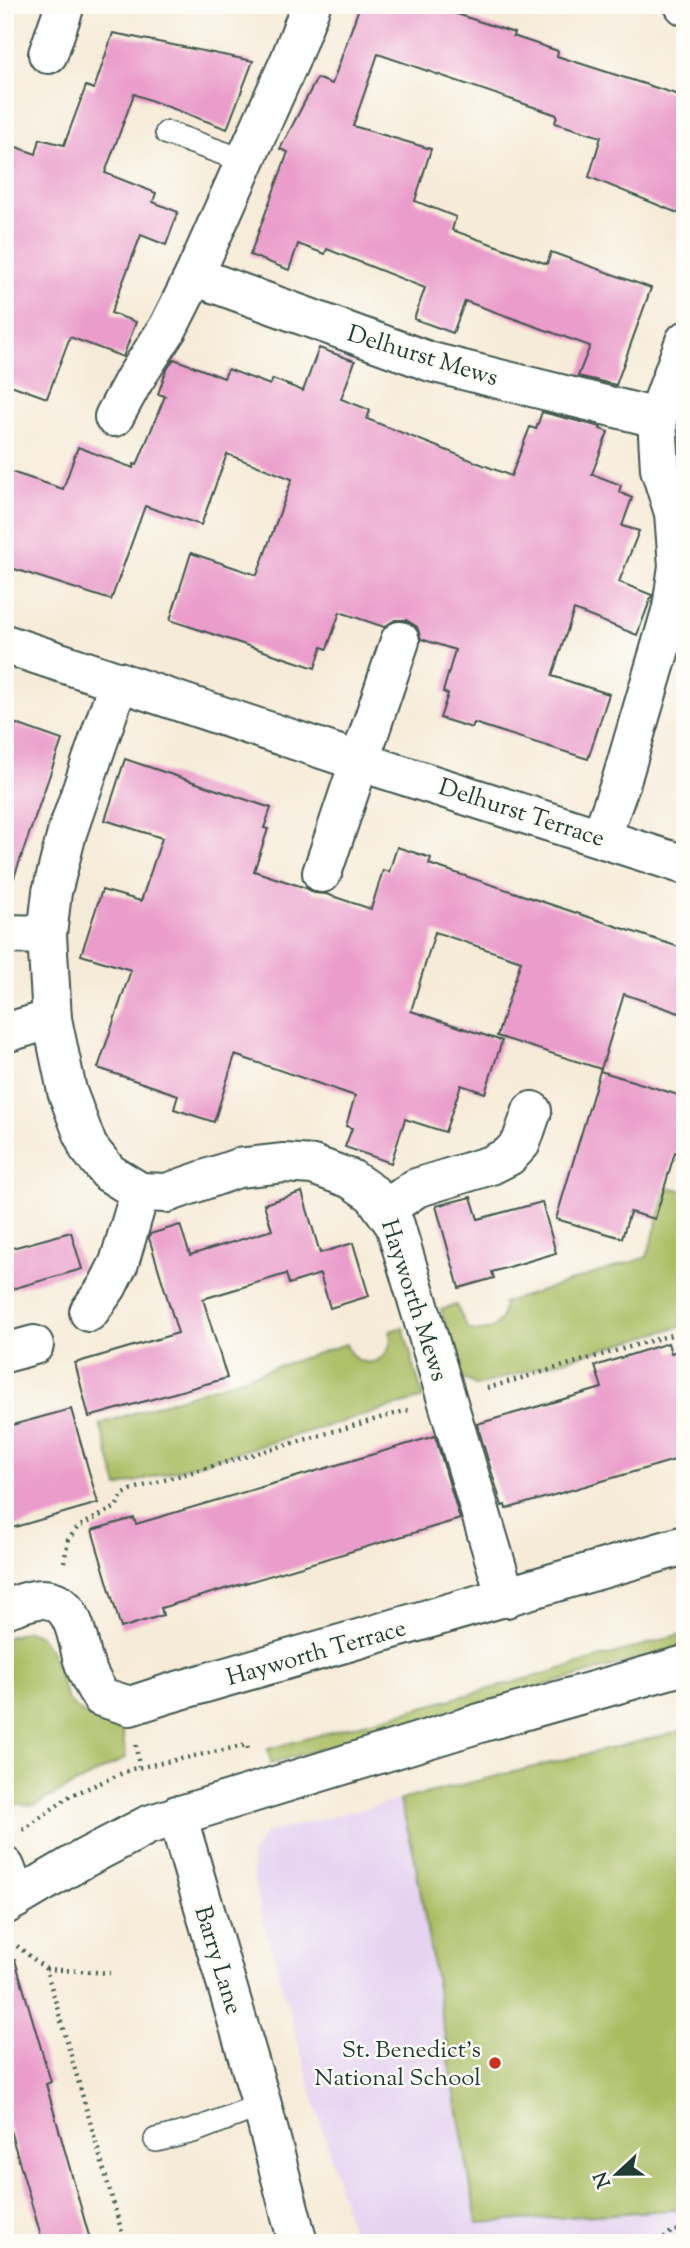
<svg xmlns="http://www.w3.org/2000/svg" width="690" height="2248" viewBox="0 0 690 2248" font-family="'Sorts Mill Goudy',serif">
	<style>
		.built { fill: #e5d3f1 }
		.green { fill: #a9bc60; stroke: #647c4a; stroke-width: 2 }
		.building { fill: #ea9cca }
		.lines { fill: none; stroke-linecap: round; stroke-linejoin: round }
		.service-casing { stroke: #3f574d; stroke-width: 26 }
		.minor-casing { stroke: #3f574d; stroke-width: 42 }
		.tertiary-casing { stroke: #3f574d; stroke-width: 42 }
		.path { stroke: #3f574d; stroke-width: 4.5; stroke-dasharray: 2 5; stroke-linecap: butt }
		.service { stroke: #fff; stroke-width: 23 }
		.minor { stroke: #fff; stroke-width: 38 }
		.tertiary { stroke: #fff; stroke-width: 38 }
		.poi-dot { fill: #c8321e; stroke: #fdfcf7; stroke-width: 2.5 }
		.labels { text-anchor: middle; stroke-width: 5; stroke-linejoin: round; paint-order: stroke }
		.street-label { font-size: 24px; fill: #1f3d34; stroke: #fdfcf7 }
		.poi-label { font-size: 24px; fill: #1f3d34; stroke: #fdfcf7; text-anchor: end }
	</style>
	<rect width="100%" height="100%" fill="#fdfcf7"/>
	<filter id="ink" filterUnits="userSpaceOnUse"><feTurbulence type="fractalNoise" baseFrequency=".0143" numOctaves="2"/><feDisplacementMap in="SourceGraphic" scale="14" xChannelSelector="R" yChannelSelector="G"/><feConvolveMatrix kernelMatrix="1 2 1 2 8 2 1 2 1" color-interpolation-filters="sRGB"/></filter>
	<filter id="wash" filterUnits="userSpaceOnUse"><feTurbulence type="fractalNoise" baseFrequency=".00686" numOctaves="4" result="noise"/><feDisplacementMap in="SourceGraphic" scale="28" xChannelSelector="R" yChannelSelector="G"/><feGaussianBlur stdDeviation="1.57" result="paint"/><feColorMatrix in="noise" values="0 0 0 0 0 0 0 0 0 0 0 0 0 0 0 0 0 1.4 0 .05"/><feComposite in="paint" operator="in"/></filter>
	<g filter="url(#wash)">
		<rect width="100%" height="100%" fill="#f6ebd8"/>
		<polygon class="built" points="685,1730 685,2243 326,2243 353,2236 255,1890 251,1856 266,1833"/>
		<g class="green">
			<path d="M668 1187 685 1191V1325L475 1386 470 1381 460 1379 441 1310 456 1305 468 1329C488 1335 505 1326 503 1303L647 1257Z"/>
			<path d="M403 1327 423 1398 118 1487 100 1424 346 1344C356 1375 396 1364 390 1331Z"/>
			<polygon points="27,1631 39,1635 51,1652 68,1701 86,1716 122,1730 126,1758 35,1805 16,1804 5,1792 5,1638"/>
			<polygon points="685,1633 685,1646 271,1763 268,1749 526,1679"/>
			<polygon points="685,1730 685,2209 477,2223 414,1854 400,1800"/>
		</g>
		<g id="blocks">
			<g class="building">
				<polygon points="360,5 430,5 514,33 513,36 558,51 557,56 685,97 685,216 589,177 601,137 555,123 557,115 378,54 353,126 431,149 415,201 456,217 452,230 547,264 551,252 651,288 616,385 578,376 590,346 465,301 453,333 414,319 425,288 327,249 325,254 298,244 289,270 250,255 288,152 280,149 317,78 332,84"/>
				<polygon points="113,33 253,61 227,129 134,94 105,173 156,193 153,202 178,212 166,245 141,235 111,313 136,322 123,357 70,337 47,398 5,383 5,143 36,154 40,139 64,145 86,86 94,89"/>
				<polygon points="319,348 355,361 341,399 370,410 367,419 511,476 530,427 536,429 542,412 601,427 600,429 608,432 592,474 621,485 619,492 632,498 622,526 639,531 619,582 652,595 637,635 574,610 552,676 609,694 588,759 474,723 472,728 440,718 448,694 443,692 455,650 421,639 417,627 406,620 395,620 384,627 340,612 327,649 322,647 315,668 170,620 191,553 257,575 292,479 227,454 201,525 145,506 111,600 5,566 5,470 63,489 78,447 133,468 134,464 137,465 165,396 158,394 166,371 174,359 224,378 228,369 270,385 273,379 303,391"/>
				<polygon points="5,720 62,740 11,886 5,885"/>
				<polygon points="125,759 271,808 264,828 268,829 254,871 306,888 314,893 326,894 371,909 383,870 389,872 397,847 431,858 429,864 685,949 685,1015 624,994 601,1069 497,1036 521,961 435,932 411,1011 502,1041 485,1093 461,1085 445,1132 405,1119 391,1163 345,1147 352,1128 346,1126 355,1096 235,1055 214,1122 174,1109 178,1095 98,1068 131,970 81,955 102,890 141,901 162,838 105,820"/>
				<polygon points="600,1071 685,1097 685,1155 675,1152 655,1219 630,1212 622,1238 556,1219"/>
				<polygon points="302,1192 320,1253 353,1243 369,1296 330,1308 320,1274 289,1284 286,1274 203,1299 227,1378 89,1417 75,1363 178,1333 149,1238 150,1234 180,1225 190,1255 272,1230 264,1204"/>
				<polygon points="471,1197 478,1219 542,1202 556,1253 492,1272 494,1278 459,1288 436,1206"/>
				<polygon points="71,1232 82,1269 5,1291 5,1250"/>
				<polygon points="668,1343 671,1353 685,1349 685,1457 506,1509 505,1505 502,1506 477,1424 602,1388 595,1366"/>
				<polygon points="71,1409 98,1503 5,1530 5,1427"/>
				<polygon points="435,1436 460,1519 161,1608 163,1615 121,1628 92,1530 134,1518 136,1524"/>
				<polygon points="15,1960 51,2082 46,2084 91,2243 43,2243 5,2113 5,1961"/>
			</g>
		</g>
	</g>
	<g filter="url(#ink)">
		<use href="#blocks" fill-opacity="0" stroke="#3f574d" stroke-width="2"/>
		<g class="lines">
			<g class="service-casing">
				<g id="service">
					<polyline points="167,133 245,161"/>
					<polyline points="156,2140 193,2131 262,2105"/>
				</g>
			</g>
			<g class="minor-casing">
				<g id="minor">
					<polyline points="684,5 685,6"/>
					<polyline points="48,54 65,5"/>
					<polyline points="194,276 431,362 657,418"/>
					<polyline points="114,417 134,380 168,328 194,276 290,60 311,5"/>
					<polyline points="5,644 358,761 685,865"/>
					<polyline points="119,681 67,833 52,892 47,935 52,1019 67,1091 88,1147 109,1173 140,1192 167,1193 238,1168 284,1163 313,1165 351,1179 373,1194 395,1225 506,1598"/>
					<polyline points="601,837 621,782 672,608 678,566 674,513 660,469 657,418 685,341"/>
					<polyline points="322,873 400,641"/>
					<polyline points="5,934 47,935"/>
					<polyline points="5,1033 52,1019"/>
					<polyline points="386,1209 416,1188 491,1165 509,1156 521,1143 532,1111"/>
					<polyline points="89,1312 107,1287 119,1263 140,1192"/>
					<polyline points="5,1353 34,1345"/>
					<path d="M5 1609C17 1605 30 1599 42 1599 73 1599 77 1635 82 1657 86 1671 93 1684 101 1697L130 1706 167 1694 685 1545"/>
					<polyline points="177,1815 262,2105 298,2243"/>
					<polyline points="5,1867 17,1898"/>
				</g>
			</g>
			<g class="tertiary-casing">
				<polyline id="tertiary" points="5,1905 83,1859 148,1825 480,1723 685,1665"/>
			</g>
			<g class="path">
				<polyline points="487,1388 685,1331"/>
				<polyline points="64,1562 68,1540 78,1527 116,1507 122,1495 133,1489 408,1410"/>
				<polyline points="136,1745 139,1767"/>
				<polyline points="23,1830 70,1796 132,1769 247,1745 249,1752"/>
				<polyline points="17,1946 46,1969 125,2243"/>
				<polyline points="46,1969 110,1973"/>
				<polyline points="659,2243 671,2232 685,2229"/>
			</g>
			<use href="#service" class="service"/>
			<use href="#minor" class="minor"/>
			<use href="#tertiary" class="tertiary"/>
		</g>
	</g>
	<circle class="poi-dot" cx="495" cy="2063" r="7"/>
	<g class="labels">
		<g class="street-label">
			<text transform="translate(423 355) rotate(17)" y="8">Delhurst Mews</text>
			<text transform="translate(522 812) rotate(18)" y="8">Delhurst Terrace</text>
			<text transform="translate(415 1300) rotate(72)" y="8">Hayworth Mews</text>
			<text transform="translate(316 1652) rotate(-16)" y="8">Hayworth Terrace</text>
			<text transform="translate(219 1960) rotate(73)" y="8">Barry Lane</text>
		</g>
		<g class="poi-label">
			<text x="481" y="2057">St. Benedict's<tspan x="481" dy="28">National School</tspan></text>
		</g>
	</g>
	<rect width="690" height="2248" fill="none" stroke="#fdfcf7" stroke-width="28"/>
	<g transform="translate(617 2174) rotate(248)" stroke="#fdfcf7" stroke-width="5" paint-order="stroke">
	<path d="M0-5L12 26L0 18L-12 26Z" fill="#1f3d34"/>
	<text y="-10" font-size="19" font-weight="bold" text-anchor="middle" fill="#1f3d34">N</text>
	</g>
</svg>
